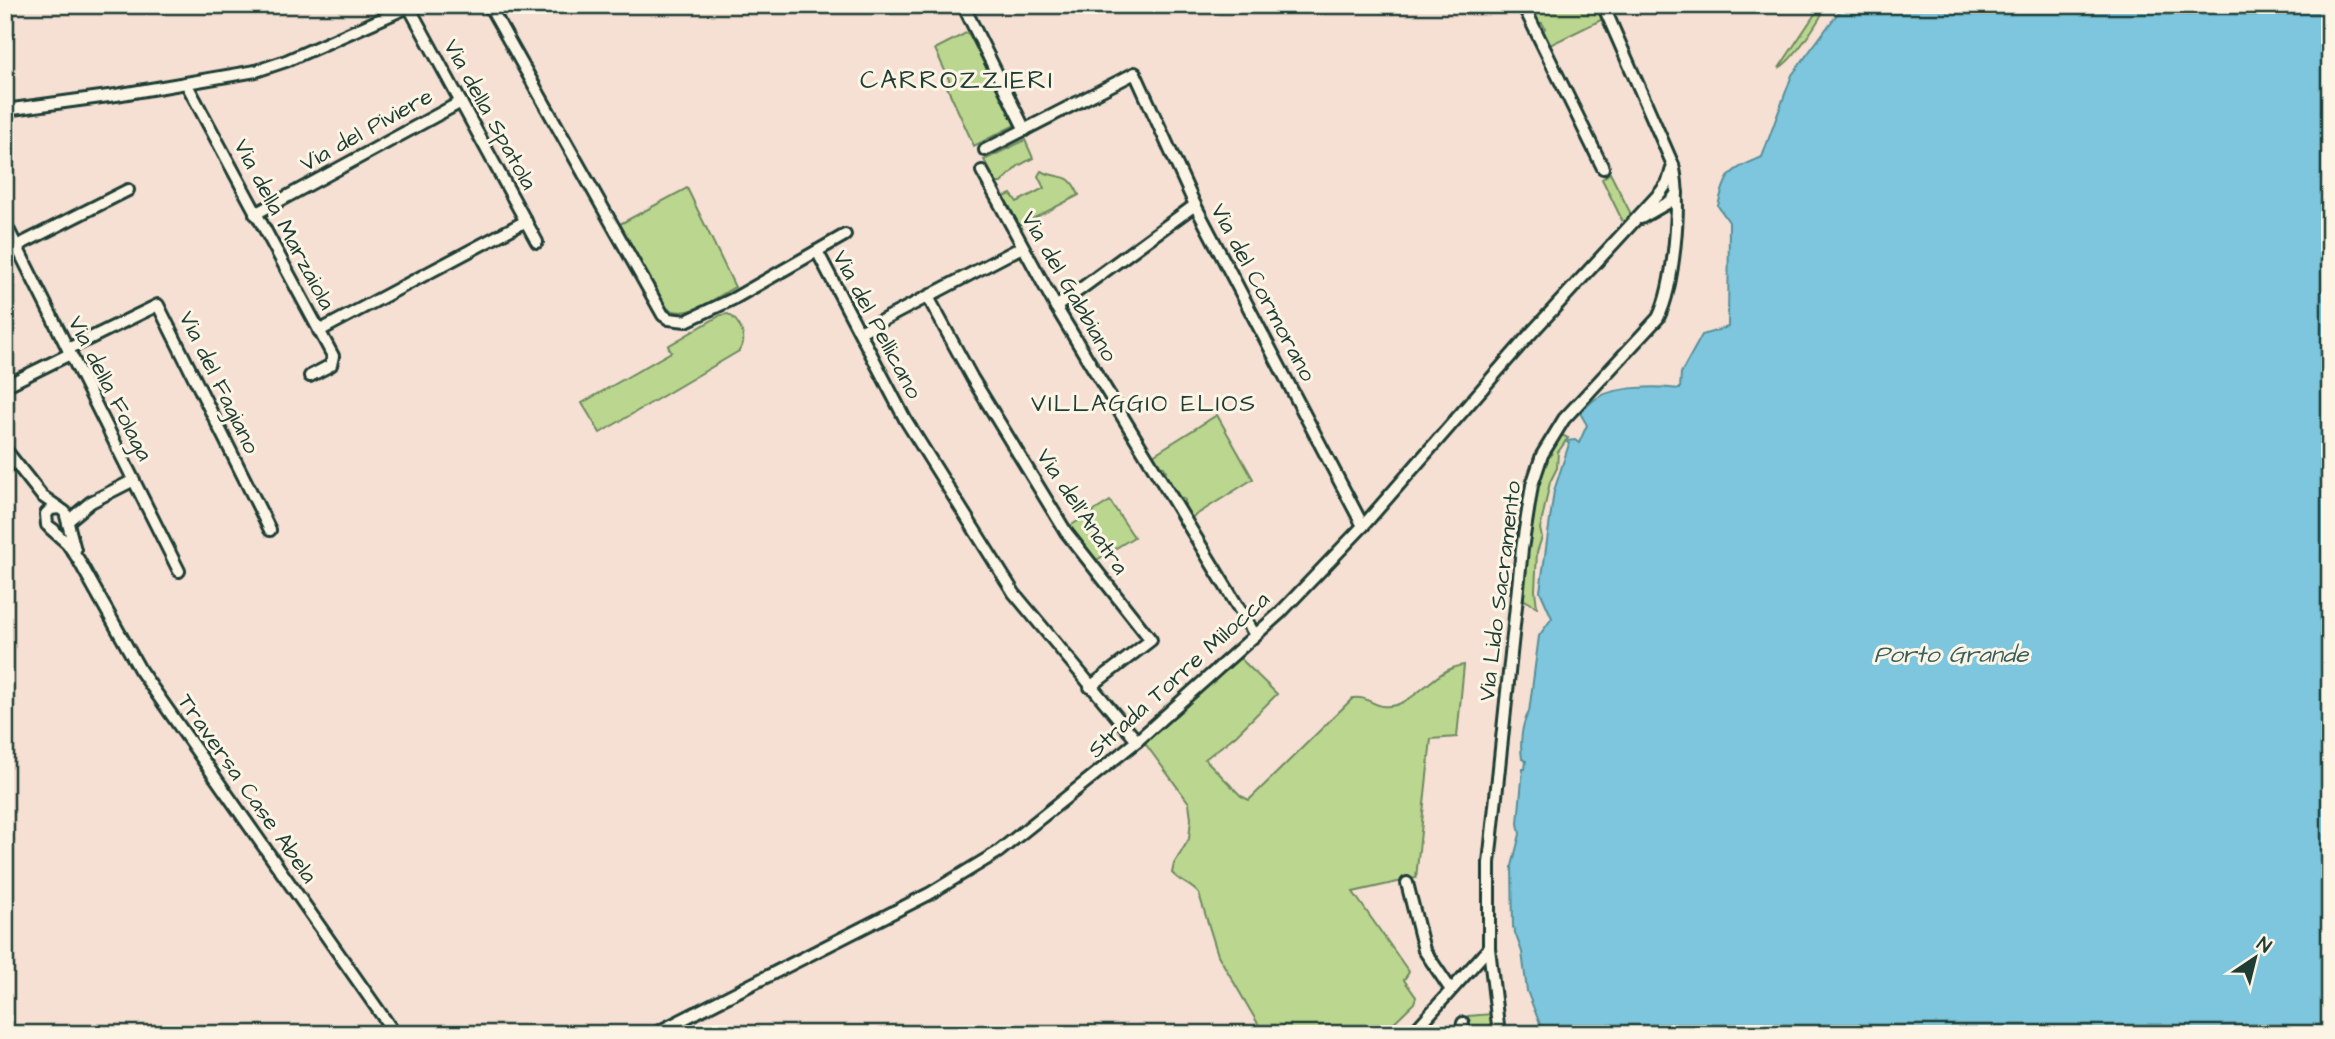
<svg xmlns="http://www.w3.org/2000/svg" width="2335" height="1039" viewBox="0 0 2335 1039" font-family="'Architects Daughter',sans-serif">
	<style>
		.green { fill: #bbd68e; stroke: #6d8a61; stroke-width: 2 }
		.water { fill: #7dc6dd; stroke: #578f99; stroke-width: 2 }
		.lines { fill: none; stroke-linecap: round; stroke-linejoin: round }
		.minor-casing { stroke: #1f3d34; stroke-width: 16 }
		.minor { stroke: #fcf5e5; stroke-width: 10 }
		.labels { text-anchor: middle; stroke-width: 6; stroke-linejoin: round; paint-order: stroke }
		.street-label { font-size: 23px; fill: #1f3d34; stroke: #fcf5e5 }
		.neighbourhood-label { font-size: 24px; letter-spacing: 2px; fill: #1f3d34; stroke: #fcf5e5 }
		.water-label { font-size: 24px; font-style: italic; fill: #365f5e; stroke: #fcf5e5 }
		.quarter-label { font-size: 26px; letter-spacing: 2px; fill: #1f3d34; stroke: #fcf5e5 }
	</style>
	<rect width="100%" height="100%" fill="#f6dfd3"/>
	<filter id="ink" filterUnits="userSpaceOnUse"><feTurbulence type="fractalNoise" baseFrequency=".0143" numOctaves="2"/><feDisplacementMap in="SourceGraphic" scale="14" xChannelSelector="R" yChannelSelector="G"/><feConvolveMatrix kernelMatrix="1 2 1 2 8 2 1 2 1" color-interpolation-filters="sRGB"/></filter>
	<g filter="url(#ink)">
		<g class="green">
			<polygon points="1533,5 1597,5 1603,19 1548,46 1542,33 1545,28 1542,23 1537,23 1529,7"/>
			<path d="M1821 5H1826C1820 21 1793 60 1779 68Z"/>
			<polygon points="966,33 969,34 1015,125 974,146 947,87 951,84 935,49"/>
			<polygon points="1025,140 1033,158 1018,166 1001,183 997,183 984,160"/>
			<path d="M1041 171C1063 182 1067 169 1079 195L1019 226 1004 197 1011 194 1017 202 1044 188 1038 176Z"/>
			<polygon points="1610,173 1632,216 1624,224 1602,179"/>
			<path d="M687 188 735 287C714 298 688 322 665 307L620 224Z"/>
			<path d="M728 314C740 321 749 339 739 351L600 433 582 403 671 352 668 346 721 315Z"/>
			<polygon points="1217,415 1253,479 1191,518 1185,507 1185,500 1178,496 1165,475 1166,471 1164,467 1160,466 1153,455"/>
			<path d="M1560 434 1568 438 1558 452 1557 468 1550 482 1540 529 1542 537 1537 552 1535 590 1537 607 1521 598C1528 540 1529 486 1560 434Z"/>
			<polygon points="1110,501 1134,537 1095,561 1070,526"/>
			<path d="M1239 657 1277 694 1235 736 1205 759 1241 796 1249 800 1353 698C1370 695 1373 711 1396 705 1421 697 1437 668 1464 665L1457 737 1431 739 1416 878 1353 892 1409 972 1404 980 1416 997 1414 1003 1382 1034H1264L1218 955 1199 894C1192 885 1180 882 1172 873L1174 864 1189 839 1191 818 1189 803 1144 742Z"/>
			<polygon points="1492,1014 1494,1034 1466,1034 1468,1016"/>
		</g>
		<path class="water" d="M1850 5H2330V1034H1550L1540 1024 1527 991 1522 952 1513 927 1512 866 1520 834 1518 823 1523 769H1525L1526 761 1522 759C1520 744 1521 725 1529 712L1539 636 1552 618 1540 591 1554 491 1569 444 1566 441 1575 440 1579 443 1587 425 1580 413C1585 409 1590 402 1597 398 1616 386 1658 386 1680 389L1681 373 1702 335 1728 327 1729 222 1718 206C1726 171 1730 171 1762 157L1792 75 1838 13Z"/>
		<g class="lines">
			<g class="minor-casing">
				<g id="minor">
					<polyline points="489,5 663,315 669,319 686,321 733,299 817,251 905,419 1014,593 1137,741"/>
					<polyline points="963,5 1025,130"/>
					<polyline points="1523,5 1603,168"/>
					<polyline points="409,7 537,242"/>
					<polyline points="186,83 333,356 331,365 310,376"/>
					<polyline points="5,110 116,95 256,71 286,61 413,5"/>
					<polyline points="985,150 1135,73 1195,205 1363,526"/>
					<polyline points="982,171 1056,307 1255,635"/>
					<polyline points="255,214 461,102"/>
					<polyline points="1641,218 1671,201 1677,193"/>
					<polyline points="5,223 179,571"/>
					<polyline points="817,251 845,235"/>
					<polyline points="5,252 128,190"/>
					<polyline points="928,297 972,378 1066,532 1151,640 1090,687"/>
					<polyline points="1056,307 1195,205"/>
					<polyline points="319,331 526,221"/>
					<polyline points="860,332 1022,247"/>
					<polyline points="68,349 158,305 270,530"/>
					<polyline points="5,386 70,354"/>
					<polyline points="5,449 42,496 65,512 75,550"/>
					<polyline points="68,521 91,502 134,480"/>
					<polyline points="50,528 67,543 78,559 140,670 395,1034"/>
					<polyline points="54,530 47,525 46,514 51,509 59,508"/>
					<polyline points="1407,883 1424,950 1451,990"/>
					<polyline points="654,1034 929,894 998,852 1137,741 1280,613 1363,526 1523,342 1660,193 1668,182 1673,165"/>
					<polyline points="1412,1034 1489,948"/>
					<polyline points="1460,1034 1463,1023"/>
					<path d="M1499 1034 1489 948V863L1522 549 1532 485 1542 455 1564 419 1658 318C1674 287 1682 199 1673 165L1603 5"/>
				</g>
			</g>
			<use href="#minor" class="minor"/>
		</g>
	</g>
	<g class="labels">
		<g class="street-label">
			<text transform="translate(491 114) rotate(61)" y="8">Via della Spatola</text>
			<text transform="translate(366 129) rotate(-29)" y="8">Via del Piviere</text>
			<text transform="translate(285 224) rotate(62)" y="8">Via della Marzaiola</text>
			<text transform="translate(1070 286) rotate(60)" y="8">Via del Gabbiano</text>
			<text transform="translate(1264 292) rotate(62)" y="8">Via del Cormorano</text>
			<text transform="translate(878 324) rotate(62)" y="8">Via del Pellicano</text>
			<text transform="translate(220 382) rotate(64)" y="8">Via del Fagiano</text>
			<text transform="translate(111 388) rotate(63)" y="8">Via della Folaga</text>
			<text transform="translate(1083 511) rotate(56)" y="8">Via dell'Anatra</text>
			<text transform="translate(1499 591) rotate(-83)" y="8">Via Lido Sacramento</text>
			<text transform="translate(1178 674) rotate(-42)" y="8">Strada Torre Milocca</text>
			<text transform="translate(248 788) rotate(55)" y="8">Traversa Case Abela</text>
		</g>
		<g class="neighbourhood-label">
			<text x="1144" y="411">VILLAGGIO ELIOS</text>
		</g>
		<g class="water-label">
			<text x="1951" y="662">Porto Grande</text>
		</g>
		<g class="quarter-label">
			<text x="957" y="88">CARROZZIERI</text>
		</g>
	</g>
	<rect width="2335" height="1039" fill="none" stroke="#fcf5e5" stroke-width="28"/>
	<rect x="14" y="14" width="2307" height="1011" fill="none" stroke="#1f3d34" stroke-width="2.5" filter="url(#ink)"/>
	<g transform="translate(2255 958) rotate(35)" stroke="#fcf5e5" stroke-width="5" paint-order="stroke">
	<path d="M0-5L12 26L0 18L-12 26Z" fill="#1f3d34"/>
	<text y="-10" font-size="19" font-weight="bold" text-anchor="middle" fill="#1f3d34">N</text>
	</g>
</svg>
